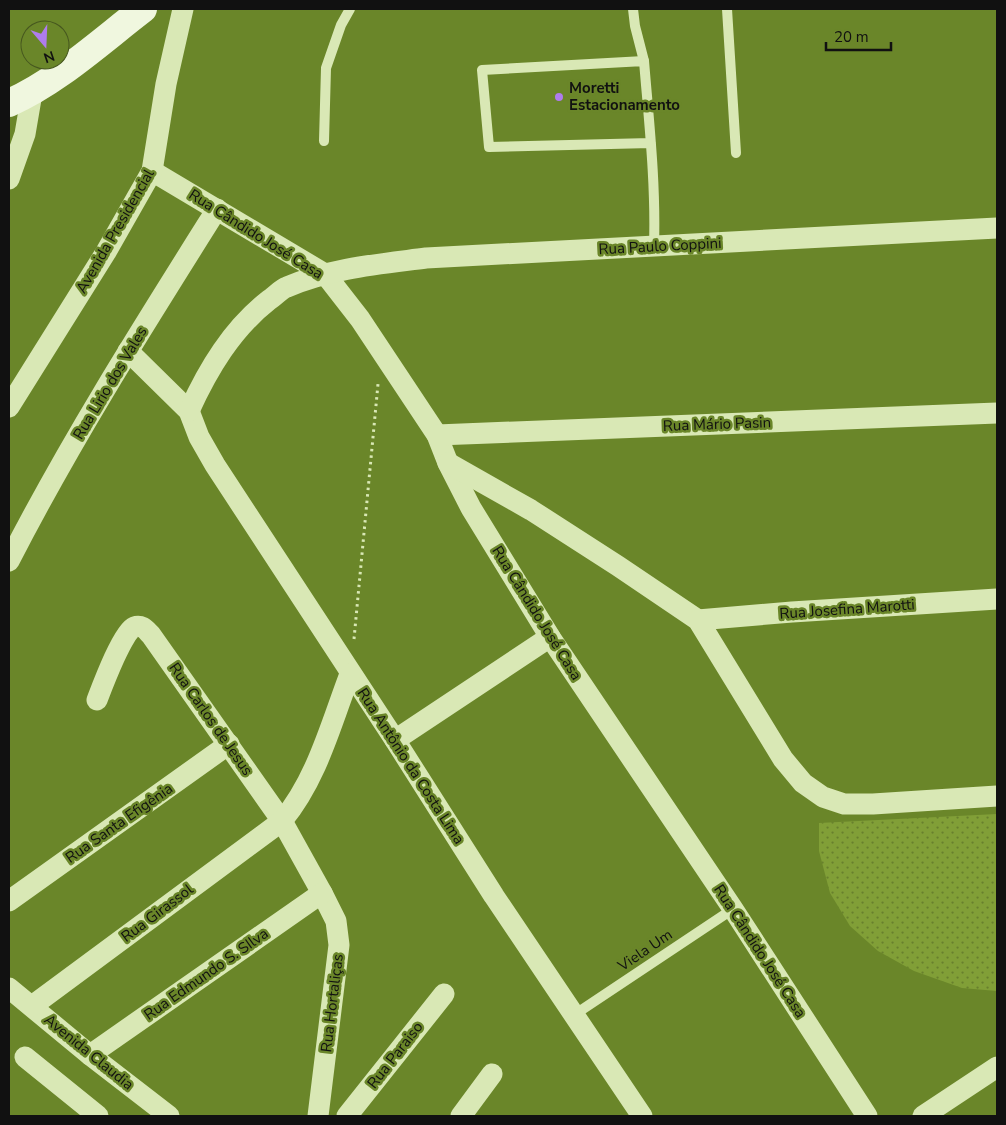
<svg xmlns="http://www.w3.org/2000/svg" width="1006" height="1125" viewBox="0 0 1006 1125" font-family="'Nunito Sans',sans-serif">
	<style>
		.park { fill: url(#park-dots) }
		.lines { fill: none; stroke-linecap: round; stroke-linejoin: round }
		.path { stroke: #d9e8b5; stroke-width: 3; stroke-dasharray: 2.5 4; stroke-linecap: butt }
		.lane { stroke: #d9e8b5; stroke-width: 10 }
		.street { stroke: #d9e8b5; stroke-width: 21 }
		.secondary { stroke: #f0f7df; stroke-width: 28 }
		.poi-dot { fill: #af7cee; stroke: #6a8629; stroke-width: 2 }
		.labels { text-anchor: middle; stroke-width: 5; stroke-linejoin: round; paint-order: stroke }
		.poi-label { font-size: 15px; font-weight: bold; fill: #111; stroke: #6a8629; text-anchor: start }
		.street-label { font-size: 15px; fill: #111; stroke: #6a8629 }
	</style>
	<defs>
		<pattern id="park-dots" width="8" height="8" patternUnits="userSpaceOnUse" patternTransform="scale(1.25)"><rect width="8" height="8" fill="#819f37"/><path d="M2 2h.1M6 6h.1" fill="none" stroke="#68802d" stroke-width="1.8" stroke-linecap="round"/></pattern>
	</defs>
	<rect width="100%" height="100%" fill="#6a8629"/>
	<polygon class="park" points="997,814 997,991 962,988 914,971 878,951 850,926 830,893 819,851 819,823"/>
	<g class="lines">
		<polyline class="path" points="354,639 378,384"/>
		<g class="lane">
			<polyline points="633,9 635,26 644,61"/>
			<polyline points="727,9 736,153"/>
			<polyline points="324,141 326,68 341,25 350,9"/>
			<path d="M651 143 489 147 482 70 644 61C649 122 656 184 654 246"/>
			<polyline points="574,1015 733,909"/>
		</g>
		<g class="street">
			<polyline points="152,171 325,274 360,319 437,435 448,463 471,508 550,637 733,909 867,1116"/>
			<polyline points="9,179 25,134 32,93"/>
			<polyline points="128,351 189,411 199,437 215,465 395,740 494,896 642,1116"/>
			<polyline points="9,407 106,252 152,171 166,84 183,9"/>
			<path d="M189 411C208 369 232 329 269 300 275 296 281 289 287 287 331 268 380 264 426 258L997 228"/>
			<polyline points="437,435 997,413"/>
			<polyline points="448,463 531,510 618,566 698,620 783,759 803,783 823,797 844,804 873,804 997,796"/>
			<path d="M9 561C71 440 144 325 217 209"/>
			<polyline points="698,620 792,612 997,599"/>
			<path d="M97 700C102 687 123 631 134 627 142 624 146 630 151 635L282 821 322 893 336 921 339 945 318 1116"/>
			<polyline points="395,740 550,637"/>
			<polyline points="9,901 229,744"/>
			<polyline points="9,988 90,1055 169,1116"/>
			<path d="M32 1006 282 821C317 779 331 724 350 674"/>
			<polyline points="90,1055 322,893"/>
			<polyline points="25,1057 98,1116"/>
			<polyline points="347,1116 444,994"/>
			<polyline points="461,1116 492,1074"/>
			<polyline points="923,1116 997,1067"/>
		</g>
		<path class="secondary" d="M9 103C58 81 100 42 143 9"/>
	</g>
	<circle class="poi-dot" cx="559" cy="97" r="5"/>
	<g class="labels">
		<g class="poi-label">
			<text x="569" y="93">Moretti<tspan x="569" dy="17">Estacionamento</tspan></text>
		</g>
		<g class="street-label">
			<text transform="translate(115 231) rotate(-60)" y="5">Avenida Presidencial</text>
			<text transform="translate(256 234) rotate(32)" y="5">Rua Cândido José Casa</text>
			<text transform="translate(660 246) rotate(-3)" y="5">Rua Paulo Coppini</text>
			<text transform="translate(110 383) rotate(-59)" y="5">Rua Lirio dos Vales</text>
			<text transform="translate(717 424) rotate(-2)" y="5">Rua Mário Pasin</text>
			<text transform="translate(847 609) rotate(-4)" y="5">Rua Josefina Marotti</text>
			<text transform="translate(537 613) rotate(58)" y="5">Rua Cândido José Casa</text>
			<text transform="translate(211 719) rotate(55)" y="5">Rua Carlos de Jesus</text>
			<text transform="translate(411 766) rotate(57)" y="5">Rua Antônio da Costa Lima</text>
			<text transform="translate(119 823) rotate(-35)" y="5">Rua Santa Efigênia</text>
			<text transform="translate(157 913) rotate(-37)" y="5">Rua Girassol</text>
			<text transform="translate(645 950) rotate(-34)" y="5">Viela Um</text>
			<text transform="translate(760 951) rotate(57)" y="5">Rua Cândido José Casa</text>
			<text transform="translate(206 974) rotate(-35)" y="5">Rua Edmundo S. SIlva</text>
			<text transform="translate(332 1003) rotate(-83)" y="5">Rua Hortaliças</text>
			<text transform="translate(89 1052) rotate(39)" y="5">Avenida Claudia</text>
			<text transform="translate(395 1055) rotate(-52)" y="5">Rua Paraiso</text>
		</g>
	</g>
	<rect width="1006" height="1125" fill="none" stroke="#111111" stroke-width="20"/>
	<g transform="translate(45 45) rotate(161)"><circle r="24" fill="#6a8629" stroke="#46571f"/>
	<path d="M0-4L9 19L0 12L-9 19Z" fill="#af7cee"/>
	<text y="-8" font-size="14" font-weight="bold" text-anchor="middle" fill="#111111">N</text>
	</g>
	<path d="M826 42v8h65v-8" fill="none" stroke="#111111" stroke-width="2.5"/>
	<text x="834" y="42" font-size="15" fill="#111111" stroke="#6a8629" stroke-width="4" paint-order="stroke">20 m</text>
</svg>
